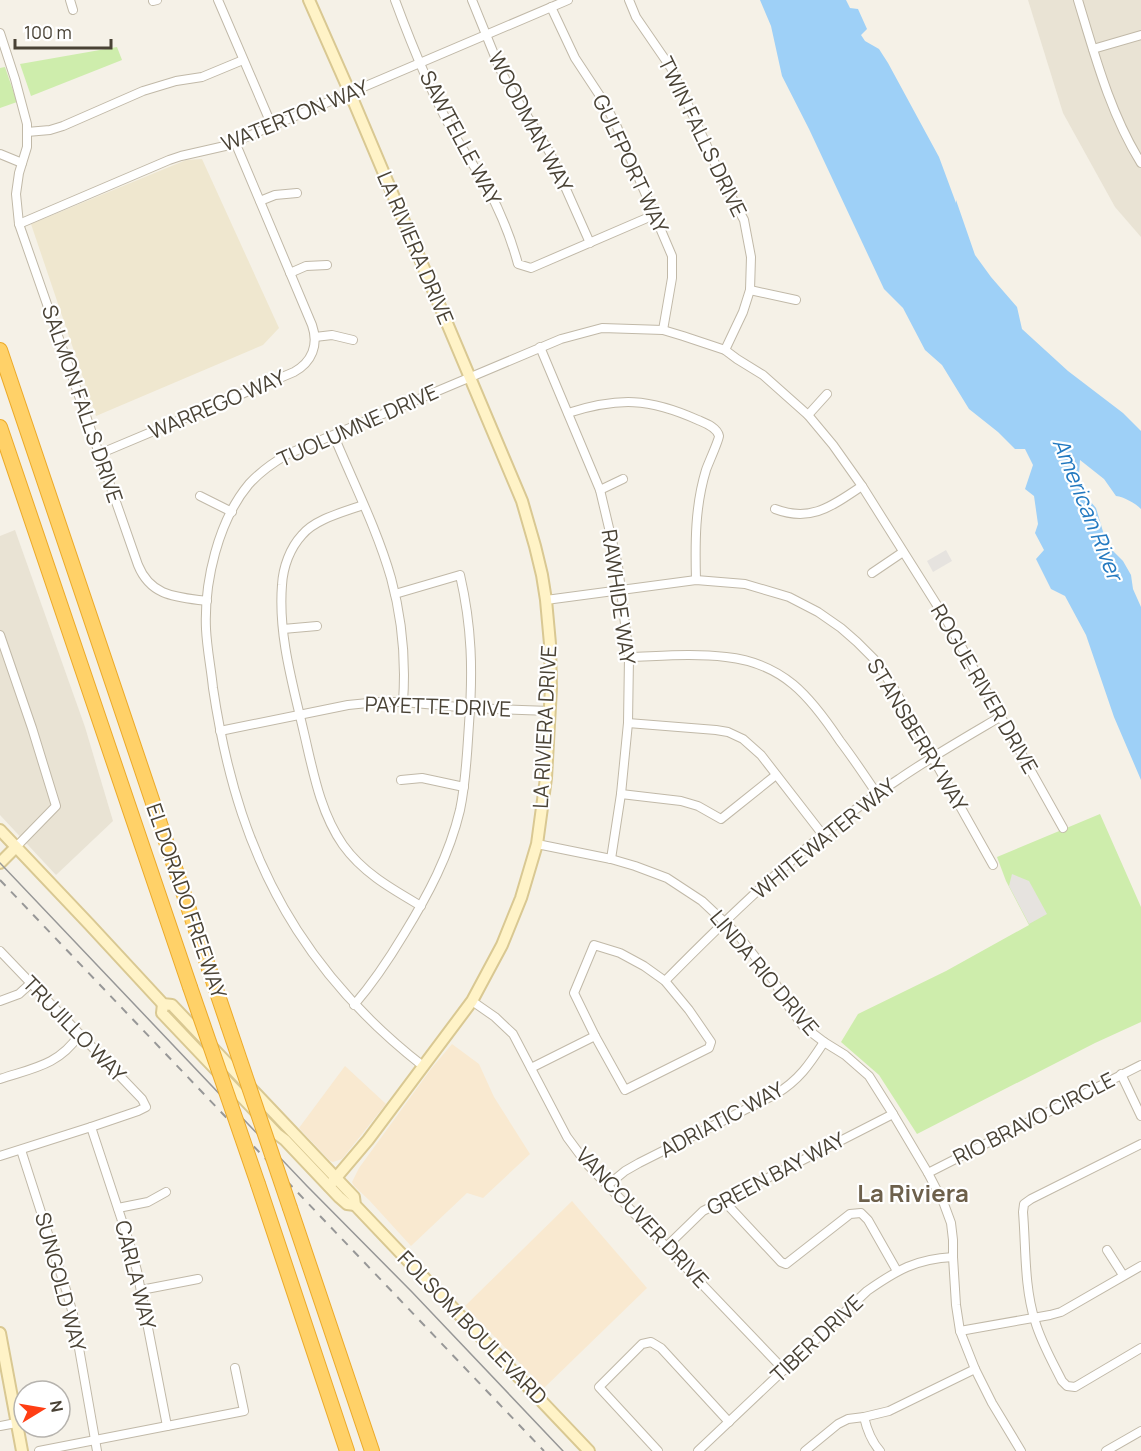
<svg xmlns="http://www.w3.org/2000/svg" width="1141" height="1451" viewBox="0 0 1141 1451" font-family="Manrope,sans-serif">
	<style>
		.residential { fill: #e9e3d4 }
		.commercial { fill: #f9e9d0 }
		.education { fill: #efe7cf }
		.green { fill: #ceedac }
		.parking { fill: #e6e3df }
		.water { fill: #9ed0f7 }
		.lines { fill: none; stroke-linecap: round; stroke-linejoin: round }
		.street-casing { stroke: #c1b9a8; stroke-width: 10 }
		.secondary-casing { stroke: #d9c892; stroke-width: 14 }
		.highway-casing { stroke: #ecaa29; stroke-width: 16 }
		.street { stroke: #fff; stroke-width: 8 }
		.secondary { stroke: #fff3c7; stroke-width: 10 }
		.highway { stroke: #ffd168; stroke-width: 14 }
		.tram { stroke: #979797; stroke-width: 1.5 }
		.rail { stroke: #979797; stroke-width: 2; stroke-dasharray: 8 8; stroke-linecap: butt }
		.highway-bridge-casing { stroke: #ecaa29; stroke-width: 16; stroke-linecap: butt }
		.highway-bridge { stroke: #ffd168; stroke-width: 14 }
		.labels { text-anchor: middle; stroke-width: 4.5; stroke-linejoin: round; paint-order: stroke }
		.street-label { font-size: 21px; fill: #494235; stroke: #fff }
		.water-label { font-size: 22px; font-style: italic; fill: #2379c0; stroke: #fff }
		.quarter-label { font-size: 24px; font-weight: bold; fill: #6d604b; stroke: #fff }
	</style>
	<rect width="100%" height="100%" fill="#f5f1e7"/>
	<g class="residential">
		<polygon points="1028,0 1141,0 1141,237 1115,207 1063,113"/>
		<polygon points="15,530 85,727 113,821 56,875 0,815 0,536"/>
	</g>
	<g class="commercial">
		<polygon points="452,1044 479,1064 494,1097 530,1154 483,1198 467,1193 411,1246 369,1200 354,1186 352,1182 359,1168 431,1069"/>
		<polygon points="345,1066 386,1104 342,1159 333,1162 330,1161 299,1128"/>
		<polygon points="572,1201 647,1288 544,1388 465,1306"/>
	</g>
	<polygon class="education" points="202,159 279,328 263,345 96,416 31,224 186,160"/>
	<g class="green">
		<polygon points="117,47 122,60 31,96 20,64"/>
		<polygon points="5,67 17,102 0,108 0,68"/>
		<polygon points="1100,814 1141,907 1141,1022 1095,1043 917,1134 879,1075 841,1042 858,1014 946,971 1029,925 1006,881 997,857"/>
	</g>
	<g class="parking">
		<polygon points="946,550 952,561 933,572 927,561"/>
		<polygon points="1012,874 1029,881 1047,914 1029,924 1009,886"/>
	</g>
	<path class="water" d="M760 0H846L850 8 858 9 867 29 861 35 865 41 879 49 888 63 939 157 956 203V200L975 255 991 277 1017 307 1022 329 1068 371 1123 413 1141 431V509C1135 503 1124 497 1116 496L1104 479 1080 460 1078 487 1096 508 1107 545 1123 561 1131 575 1133 589 1141 607V780L1114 717 1086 635 1065 596 1051 589 1036 559 1044 550 1035 533 1038 524 1034 496 1025 489 1033 465 1025 449H1015L998 432 969 409 942 365 925 350 903 308 884 289 809 129 782 76 771 26Z"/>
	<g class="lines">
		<g class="street-casing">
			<g id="street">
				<polyline points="70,0 73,10"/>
				<polyline points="218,0 272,126"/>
				<path d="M395 0C412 46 431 93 455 136 465 153 477 170 487 187 500 211 511 238 518 264L531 268 654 215"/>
				<polyline points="472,0 500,69 511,90 550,153 590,243"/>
				<polyline points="629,0 636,17 671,68 724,183 744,220 751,257 750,290 743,312 725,350"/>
				<path d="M1078 0C1095 56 1110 113 1141 163"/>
				<polyline points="153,1 157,0"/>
				<polyline points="551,7 575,58 604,102 617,127 672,256 672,278 663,330"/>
				<path d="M0 33 15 79 27 124V147L19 173 16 194 19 224 138 565C151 597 177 597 207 601"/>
				<polyline points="1093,49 1141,35"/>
				<polyline points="27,132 50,130 63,126 143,91 176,81 202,77 243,60"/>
				<polyline points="0,154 22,163"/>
				<polyline points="260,201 275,195 297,193"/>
				<polyline points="19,224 169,160 181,156 225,146 568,0"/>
				<polyline points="290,273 306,266 327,265"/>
				<polyline points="750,290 796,300"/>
				<polyline points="315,337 332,335 353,340"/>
				<polyline points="540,347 600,490 618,566 629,657 628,723 621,794 611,859"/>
				<path d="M568 413C619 397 649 398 698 420 705 423 717 427 719 436 719 440 708 464 706 470 695 506 695 542 696 580"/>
				<polyline points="808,415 827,394"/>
				<path d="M334 436C353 482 377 529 391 578 402 618 406 660 403 702"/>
				<path d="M99 454 294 372C312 362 319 345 312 325L235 142"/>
				<polyline points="600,490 623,479"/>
				<polyline points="200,496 232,512"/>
				<path d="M363 505C344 512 315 519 302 535 290 548 283 567 282 585 278 635 293 685 304 733 313 771 320 812 343 845 363 873 392 889 421 906"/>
				<path d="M775 509C812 523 833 505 862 486"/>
				<polyline points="872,573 903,552"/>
				<polyline points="546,600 696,580 745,584 789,597 818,612 841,628 857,642 874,659 893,687 993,865"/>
				<polyline points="283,629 317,626"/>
				<polyline points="0,635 32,728 56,806 16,847"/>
				<path d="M629 657C661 656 694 653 726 657 783 663 810 696 840 741 853 758 865 776 877 794"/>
				<polyline points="628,723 716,730 728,732 743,739 761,755 823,835"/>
				<polyline points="220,731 348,705 378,702 403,702 470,708 550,711"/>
				<polyline points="401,780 422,778 464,787"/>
				<polyline points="621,794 681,801 698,806 721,819 776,775"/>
				<polyline points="537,844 611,859 635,866 667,878 702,901 738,935 774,981 789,1007 803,1026 824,1042 845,1055 869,1076 893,1114 928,1173 944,1204 951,1223 953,1240 953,1257 956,1305 960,1331 975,1369 992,1403 1021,1451"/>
				<polygon points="594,945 620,953 644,966 665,981 689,1010 711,1042 709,1048 625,1090 595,1036 574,993"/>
				<polyline points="0,951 142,1099 146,1107 138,1111 91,1127 0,1156"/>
				<path d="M665 981C738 907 812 836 899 779 931 757 966 737 1000 717"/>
				<polyline points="0,1001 19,994 31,983"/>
				<polyline points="472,1001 495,1017 513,1034 567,1137 587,1164 784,1370"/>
				<path d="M354 1005C373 983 389 959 404 934 428 895 449 856 460 810 466 782 467 753 469 724 473 671 472 627 460 575L395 594"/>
				<path d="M423 1066C373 1027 331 983 297 930 249 855 226 775 213 688 211 668 207 649 206 629 204 582 218 521 249 484 260 472 274 462 288 454L561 339 602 328 663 330 683 336 725 350 737 359 763 375 808 415 833 445 862 486 947 621 1063 828"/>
				<polyline points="531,1068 595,1036"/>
				<polyline points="1121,1074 1141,1116"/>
				<path d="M0 1079C33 1068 59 1065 79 1035"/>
				<polyline points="91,1127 131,1248 137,1271 167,1426"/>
				<path d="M1141 1144 1031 1199 1024 1204 1023 1212C1026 1248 1024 1286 1035 1321 1041 1342 1052 1361 1062 1381L1067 1386 1075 1387 1141 1348"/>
				<polyline points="21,1150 67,1293 73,1314 97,1451"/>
				<polyline points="928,1173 1141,1065"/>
				<path d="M608 1185 625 1171 639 1163 776 1094C799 1080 809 1065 824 1042"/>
				<polyline points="723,1200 781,1262 786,1264 850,1214 861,1213 868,1220 897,1271"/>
				<polyline points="118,1208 148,1202 166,1192"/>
				<polyline points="667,1246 703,1211 893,1114"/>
				<polyline points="1107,1250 1123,1275"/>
				<polyline points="141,1290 198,1279"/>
				<polyline points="960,1331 1050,1315 1061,1312 1141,1266"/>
				<path d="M864 1417C867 1430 871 1441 880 1451"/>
				<polyline points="0,1426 16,1423"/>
				<polyline points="39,1451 244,1411 235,1368"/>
				<polyline points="658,1451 599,1387 642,1344 651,1342 661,1348 729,1422"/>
				<path d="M698 1451 867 1291C897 1270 916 1259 953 1257"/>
				<polyline points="805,1451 838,1424 848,1419 864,1417 889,1411 975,1369"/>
				<polyline points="1106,1451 1141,1431"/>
			</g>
		</g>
		<g class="secondary-casing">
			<g id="secondary">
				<polyline points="309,0 350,93 522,501 535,546 542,575 546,600 550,644 551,688 546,778 537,844 521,898 502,945 472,1001 368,1140 329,1186"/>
				<polyline points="0,830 89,924 163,1004 172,1005 336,1178 354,1197 355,1205 589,1451"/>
				<polyline points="0,863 16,847"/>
				<polyline points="163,1004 162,1013 277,1134 285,1140 339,1197 347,1204 355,1205"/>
				<polyline points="0,1333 22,1451"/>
			</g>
		</g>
		<g class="highway-casing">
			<g id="highway">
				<polyline points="0,350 228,1025"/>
				<polyline points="0,427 190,987"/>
				<polyline points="258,1184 347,1451"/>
				<polyline points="290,1208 372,1451"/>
			</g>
		</g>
		<use href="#street" class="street"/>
		<use href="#secondary" class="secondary"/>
		<use href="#highway" class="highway"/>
		<polyline class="tram" points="0,863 307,1186 412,1292 563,1451"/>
		<polyline class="rail" points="0,880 544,1451"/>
		<g class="highway-bridge-casing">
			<g id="highway-bridge">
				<polyline points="190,987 258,1184"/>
				<polyline points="228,1025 290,1208"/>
			</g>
		</g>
		<use href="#highway-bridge" class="highway-bridge"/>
	</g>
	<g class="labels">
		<g class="street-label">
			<text transform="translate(295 116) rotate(-22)" y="7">WATERTON WAY</text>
			<text transform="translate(530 122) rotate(62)" y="7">WOODMAN WAY</text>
			<text transform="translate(702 137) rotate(64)" y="7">TWIN FALLS DRIVE</text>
			<text transform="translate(460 138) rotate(62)" y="7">SAWTELLE WAY</text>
			<text transform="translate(630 164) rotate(65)" y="7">GULFPORT WAY</text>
			<text transform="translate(415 248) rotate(67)" y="7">LA RIVIERA DRIVE</text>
			<text transform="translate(82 404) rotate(71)" y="7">SALMON FALLS DRIVE</text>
			<text transform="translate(217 405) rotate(-23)" y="7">WARREGO WAY</text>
			<text transform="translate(358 426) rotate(-24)" y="7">TUOLUMNE DRIVE</text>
			<text transform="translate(618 597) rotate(82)" y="7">RAWHIDE WAY</text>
			<text transform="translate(984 689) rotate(60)" y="7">ROGUE RIVER DRIVE</text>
			<text transform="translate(438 707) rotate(2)" y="7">PAYETTE DRIVE</text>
			<text transform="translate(545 727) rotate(-87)" y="7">LA RIVIERA DRIVE</text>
			<text transform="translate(917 735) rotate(59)" y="7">STANSBERRY WAY</text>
			<text transform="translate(824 839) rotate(-39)" y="7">WHITEWATER WAY</text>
			<text transform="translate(186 901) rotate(71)" y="7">EL DORADO FREEWAY</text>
			<text transform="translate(764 973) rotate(50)" y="7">LINDA RIO DRIVE</text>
			<text transform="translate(74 1029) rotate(46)" y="7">TRUJILLO WAY</text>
			<text transform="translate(1034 1119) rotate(-27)" y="7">RIO BRAVO CIRCLE</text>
			<text transform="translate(722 1120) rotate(-28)" y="7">ADRIATIC WAY</text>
			<text transform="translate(776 1174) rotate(-28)" y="7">GREEN BAY WAY</text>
			<text transform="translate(642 1218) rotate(47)" y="7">VANCOUVER DRIVE</text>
			<text transform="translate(135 1275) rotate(76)" y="7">CARLA WAY</text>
			<text transform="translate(60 1282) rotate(75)" y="7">SUNGOLD WAY</text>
			<text transform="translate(472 1328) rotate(46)" y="7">FOLSOM BOULEVARD</text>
			<text transform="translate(817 1339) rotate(-43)" y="7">TIBER DRIVE</text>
		</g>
		<g class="water-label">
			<text transform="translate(1088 509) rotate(68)" y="8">American River</text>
		</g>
		<g class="quarter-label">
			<text x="913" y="1202">La Riviera</text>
		</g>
	</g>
	<g transform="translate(42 1409) rotate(79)"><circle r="28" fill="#ffffff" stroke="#b6b3ae" stroke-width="1.5"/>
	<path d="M0-4.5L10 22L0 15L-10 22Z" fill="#ff3e14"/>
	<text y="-9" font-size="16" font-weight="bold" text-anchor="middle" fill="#494235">N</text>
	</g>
	<path d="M15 39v9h96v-9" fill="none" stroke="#494235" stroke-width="3"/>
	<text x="24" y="39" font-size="18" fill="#494235" stroke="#ffffff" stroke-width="4.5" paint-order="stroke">100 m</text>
</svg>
